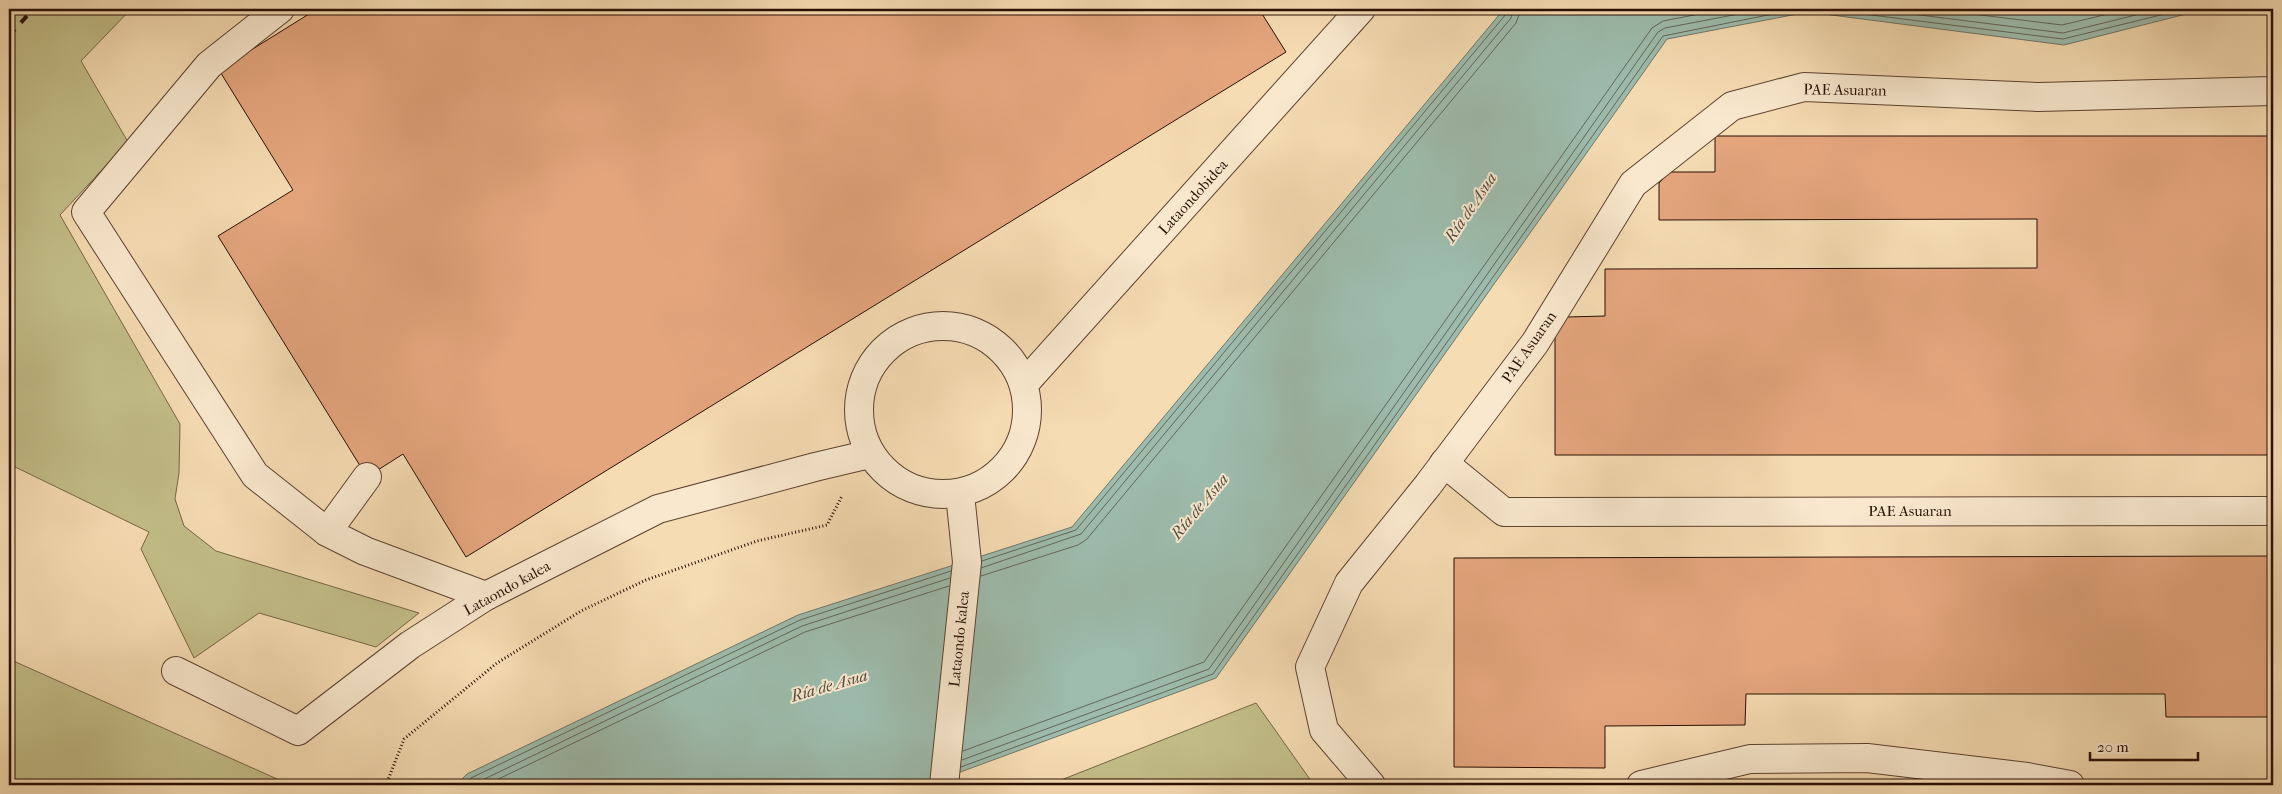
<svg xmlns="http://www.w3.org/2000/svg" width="2282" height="794" viewBox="0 0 2282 794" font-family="'IM FELL French Canon',serif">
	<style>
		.green { fill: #c3be88; stroke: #766646 }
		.water { fill: #9dbcad; stroke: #6e776a }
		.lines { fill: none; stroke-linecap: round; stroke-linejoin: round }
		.shore { stroke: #626659; stroke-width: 1 }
		.building { fill: #e4a57d; stroke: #280f05 }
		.minor-casing { stroke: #5c4230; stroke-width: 30 }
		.path { stroke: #280f05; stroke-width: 3; stroke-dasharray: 1 2.5; stroke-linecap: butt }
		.minor { stroke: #f9e8ce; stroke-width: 28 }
		.rail { stroke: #280f05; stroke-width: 4; stroke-dasharray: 9 9; stroke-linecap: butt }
		.labels { text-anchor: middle; stroke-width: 4; stroke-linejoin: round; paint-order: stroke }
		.street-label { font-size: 15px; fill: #280f05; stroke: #f9e8ce }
		.water-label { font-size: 16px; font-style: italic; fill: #514c40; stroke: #f9e8ce }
	</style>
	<rect width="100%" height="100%" fill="#f6dcb3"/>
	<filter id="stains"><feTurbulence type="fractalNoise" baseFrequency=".004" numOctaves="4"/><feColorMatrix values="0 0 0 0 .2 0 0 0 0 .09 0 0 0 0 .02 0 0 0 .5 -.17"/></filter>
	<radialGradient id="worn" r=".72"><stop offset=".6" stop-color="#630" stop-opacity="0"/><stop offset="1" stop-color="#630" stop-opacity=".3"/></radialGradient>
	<g class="green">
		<polygon points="9,9 131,9 81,61 128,142 60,215 180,424 179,473 175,499 184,526 216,551 419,613 376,647 259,613 194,658 141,549 149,532 9,464"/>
		<polygon points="9,659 286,783 291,785 9,785"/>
		<polygon points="1256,703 1314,785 1051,785 1051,784"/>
	</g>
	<polygon class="water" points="1504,9 2206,9 2064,45 1808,12 1667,39 1216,678 925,785 456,785 467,774 798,615 1072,527"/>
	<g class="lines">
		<g class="shore">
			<polyline points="1823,9 2063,39 2185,9"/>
			<polyline points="1872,9 2063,33 2160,9"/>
			<polyline points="1931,9 2062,25 2129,9"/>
			<polyline points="982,561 1076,530 1506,14 1507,9"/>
			<polyline points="981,568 1081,534 1511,18 1513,9"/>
			<polyline points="981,576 1078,545 1087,539 1516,23 1521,9"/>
			<polyline points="963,751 1204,662 1652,28 1663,21 1725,9"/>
			<polyline points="962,760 1209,669 1658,32 1665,28 1765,9"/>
			<polyline points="961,767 1213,674 1663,36 1798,9"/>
			<polyline points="463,785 471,778 800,620 951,571"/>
			<polyline points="472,785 802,626 950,578"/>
			<polyline points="486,785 805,632 949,586"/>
		</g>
	</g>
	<g class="building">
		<polygon points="317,9 1259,9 1286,52 466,557 403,454 367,477 218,236 293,190 219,70"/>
		<polygon points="1715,136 2273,136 2273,455 1555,455 1555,329 1567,317 1605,316 1605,269 2037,268 2037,219 1659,220 1659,183 1670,172 1715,172"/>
		<polygon points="2273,556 2273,717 2166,717 2165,694 1746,694 1745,725 1605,726 1605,768 1454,767 1454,558"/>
	</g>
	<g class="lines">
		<g class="minor-casing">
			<g id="minor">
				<polyline points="280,9 209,65 86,212 255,475 327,532 365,551 486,596"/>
				<circle cx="943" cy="410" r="84"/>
				<polyline points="1024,384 1361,9"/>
				<polyline points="1444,463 1504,512 2273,511"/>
				<polyline points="327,532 367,477"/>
				<polyline points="176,671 298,731 410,645 486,596 658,509 815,467 870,454"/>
				<polyline points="944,785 967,562 960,494"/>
				<polyline points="1371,785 1324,730 1310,667 1349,583 1428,485 1535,343 1633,184 1732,106 1804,87 2038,97 2273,91"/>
				<polyline points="1641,785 1750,759 1867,758 2027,777 2070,785"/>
			</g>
		</g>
		<polyline class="path" points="386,785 404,739 497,663 581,611 646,580 757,541 827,525 842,496"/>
		<use href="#minor" class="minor"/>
		<polyline class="rail" points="9,36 33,9"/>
	</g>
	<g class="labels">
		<g class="street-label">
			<text transform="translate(1845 90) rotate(1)" y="5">PAE Asuaran</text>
			<text transform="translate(1193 197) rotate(-48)" y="5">Lataondobidea</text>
			<text transform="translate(1529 347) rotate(-55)" y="5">PAE Asuaran</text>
			<text x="1910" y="516">PAE Asuaran</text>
			<text transform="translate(507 588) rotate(-29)" y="5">Lataondo kalea</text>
			<text transform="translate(959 639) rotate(-84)" y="5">Lataondo kalea</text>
		</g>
		<g class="water-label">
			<text transform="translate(1470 207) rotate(-56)" y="6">Ría de Asua</text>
			<text transform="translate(1199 506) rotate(-50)" y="6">Ría de Asua</text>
			<text transform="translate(829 685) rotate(-16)" y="6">Ría de Asua</text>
		</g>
	</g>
	<rect width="2282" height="794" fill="none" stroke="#f6dcb3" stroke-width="30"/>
	<rect x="10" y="10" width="2262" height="774" fill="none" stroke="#280f05" stroke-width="2.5"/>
	<rect x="15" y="15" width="2252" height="764" fill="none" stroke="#280f05"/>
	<path d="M2090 752v8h108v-8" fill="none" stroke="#280f05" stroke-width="2.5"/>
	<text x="2097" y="752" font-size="15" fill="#280f05" stroke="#f9e8ce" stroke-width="4" paint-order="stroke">20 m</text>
	<rect width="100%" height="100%" filter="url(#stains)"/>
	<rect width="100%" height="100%" fill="url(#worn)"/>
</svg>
